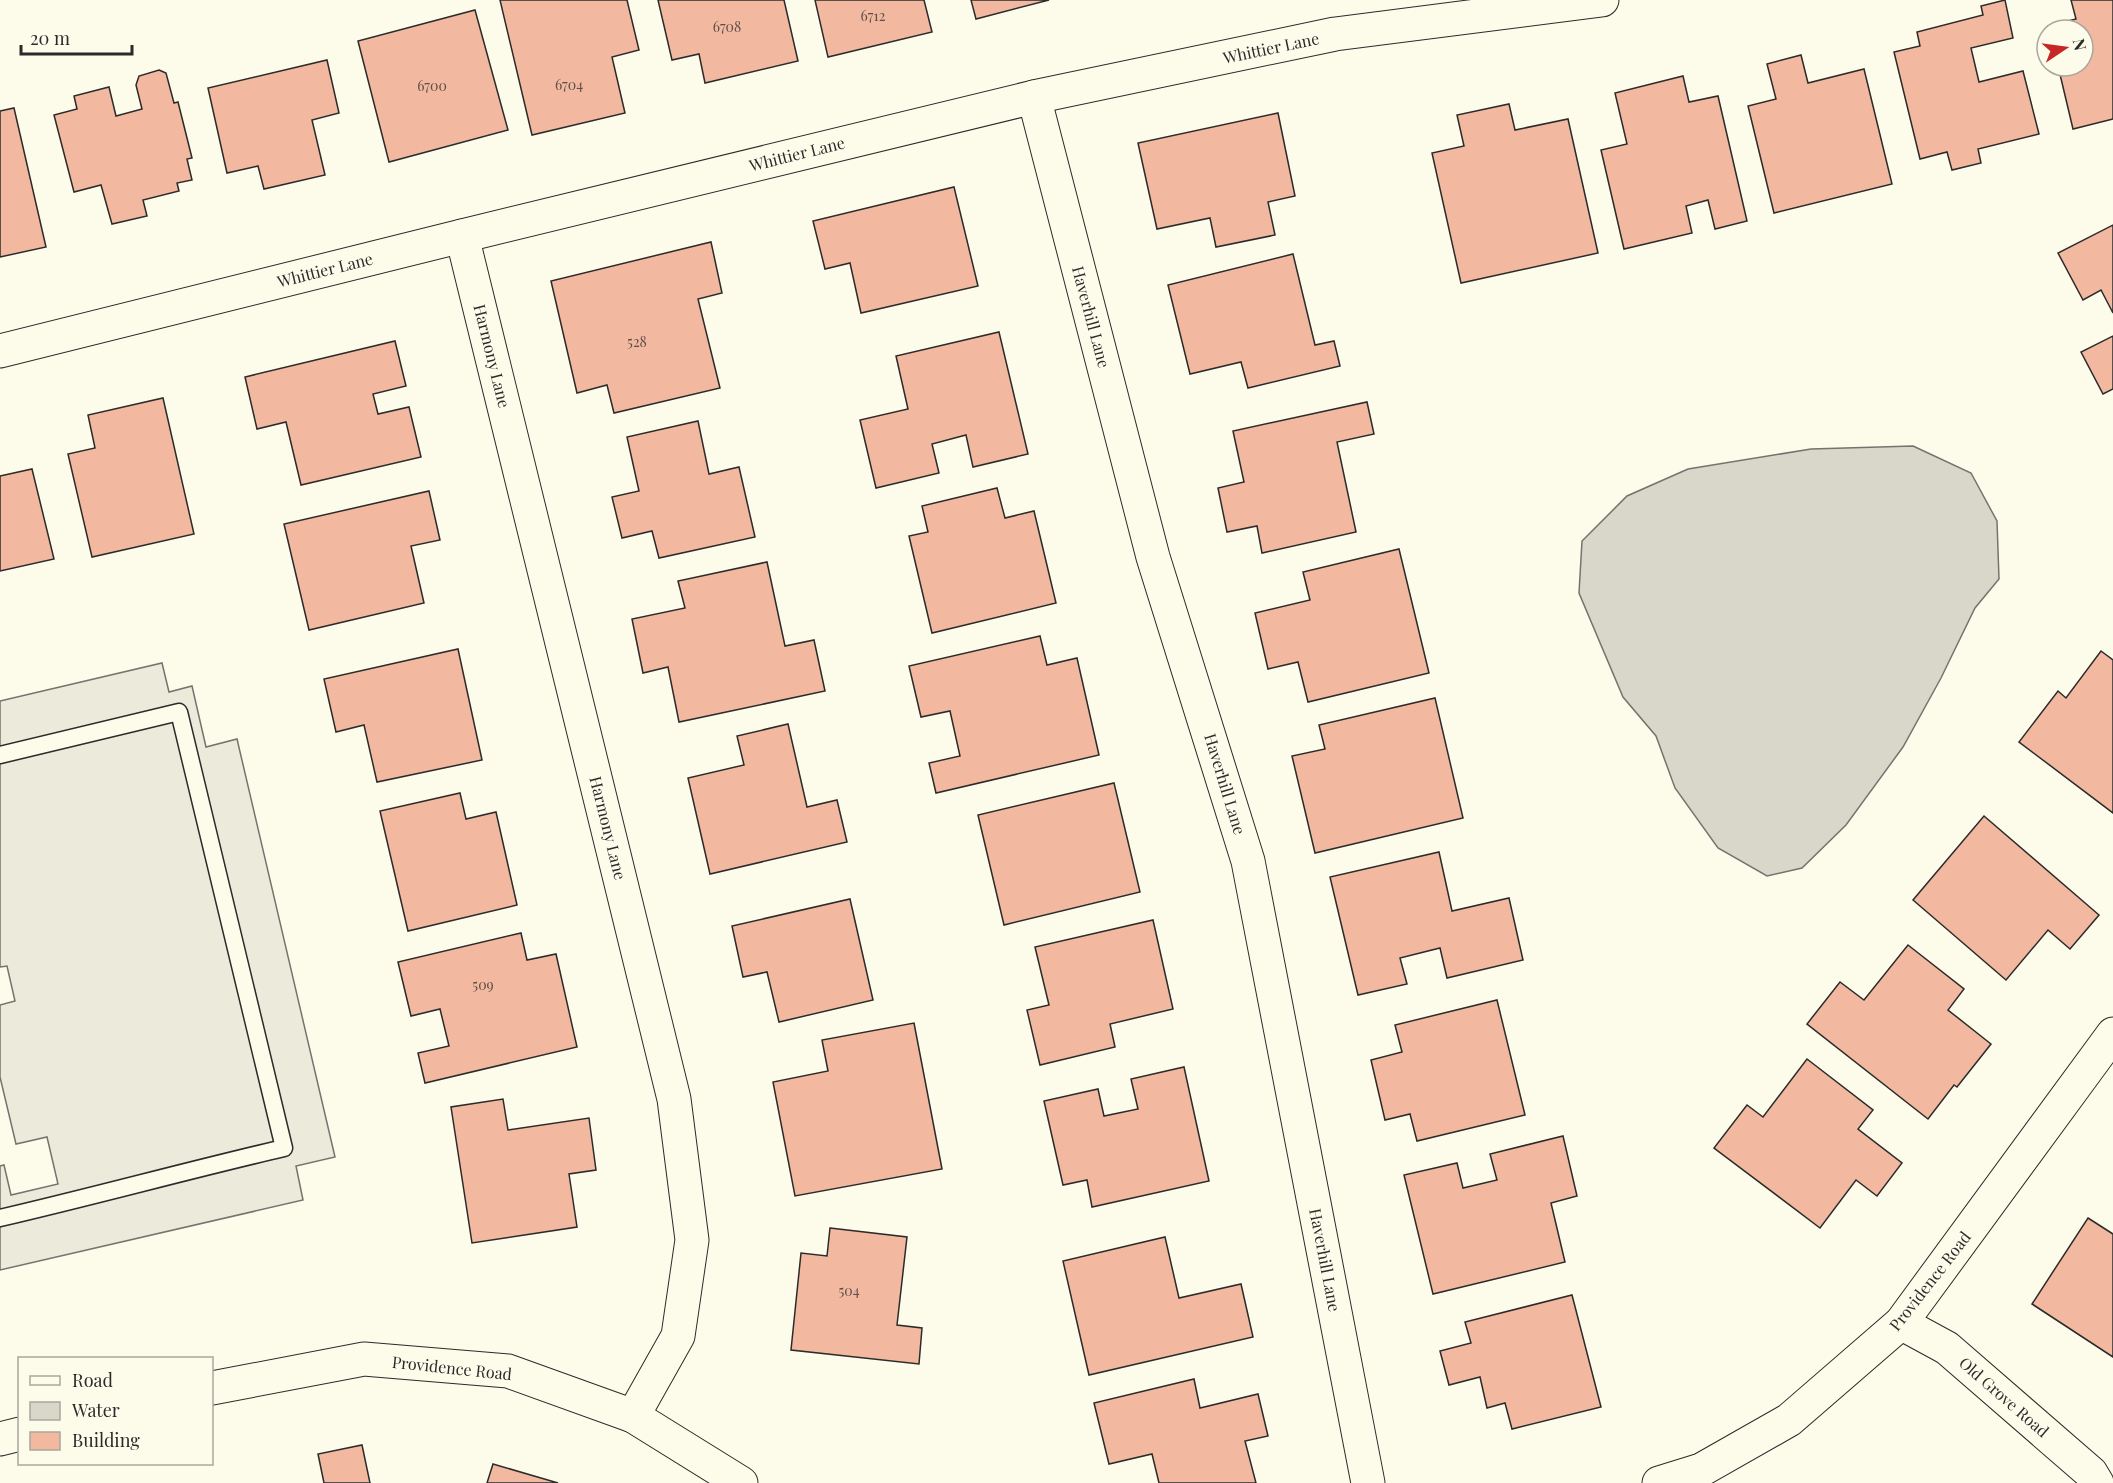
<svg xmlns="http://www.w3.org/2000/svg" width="2113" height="1483" viewBox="0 0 2113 1483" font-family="'Playfair Display',serif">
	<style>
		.parking { fill: #eceadb; stroke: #74746e; stroke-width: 1.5 }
		.water { fill: #d8d7c9; stroke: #74746e; stroke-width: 1.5 }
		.building { fill: #f2b8a0; stroke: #2b2b2b; stroke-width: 1.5 }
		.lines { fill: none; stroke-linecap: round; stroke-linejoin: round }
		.service-casing { stroke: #2b2b2b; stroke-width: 19 }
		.minor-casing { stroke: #2b2b2b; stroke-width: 35 }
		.service { stroke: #fdfbea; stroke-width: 16 }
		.minor { stroke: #fdfbea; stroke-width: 33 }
		.labels { text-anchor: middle; stroke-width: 4.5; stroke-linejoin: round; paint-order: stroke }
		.number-label { font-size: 14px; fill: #5d4e48 }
		.street-label { font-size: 16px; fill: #2b2b2b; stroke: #fdfbea }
	</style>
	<rect width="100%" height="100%" fill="#fdfbea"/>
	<polygon class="parking" points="162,663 169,692 192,686 206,747 237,739 335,1157 296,1166 303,1200 0,1270 0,1166 4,1165 11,1195 58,1184 47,1137 16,1144 0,1077 0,1005 15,1001 7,966 0,967 0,701"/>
	<polygon class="water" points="1913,446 1971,473 1997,521 1999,579 1975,608 1941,678 1903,747 1846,825 1802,868 1767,876 1718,848 1675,788 1656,736 1623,697 1579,593 1582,541 1627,496 1688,469 1811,449"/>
	<g class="building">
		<polygon points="500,0 627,0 639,50 612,57 625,113 532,135"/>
		<polygon points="658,0 784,0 798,61 705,83 699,54 672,60"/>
		<polygon points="815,0 924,0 932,32 828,57"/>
		<polygon points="971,0 1049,0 976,19"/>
		<polygon points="2005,0 2013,38 1971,48 1979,82 2023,71 2039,134 1978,149 1981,163 1952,170 1947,152 1920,159 1894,52 1920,46 1917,32 1983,15 1981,6"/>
		<polygon points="2071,0 2113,0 2113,119 2073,129 2058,66 2083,66 2083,30 2049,30 2048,26 2076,19"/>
		<polygon points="475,10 508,130 389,162 358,41"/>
		<polygon points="1801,55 1808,83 1864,69 1892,184 1774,213 1748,106 1776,99 1767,64"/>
		<polygon points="327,60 339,113 312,120 325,175 264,189 258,166 227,173 208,88"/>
		<polygon points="159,70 166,73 174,103 178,102 192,158 187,159 192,180 177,183 179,191 143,200 147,216 112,224 101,185 74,192 54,115 77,109 74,96 109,87 116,116 142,109 136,85 139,76"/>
		<polygon points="1683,76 1689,102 1718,96 1747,221 1715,229 1708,200 1686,206 1692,233 1624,249 1601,150 1627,144 1615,93"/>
		<polygon points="1509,104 1515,130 1568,119 1598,253 1461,283 1432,153 1464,146 1457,115"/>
		<polygon points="14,108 46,247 0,257 0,111"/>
		<polygon points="1278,113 1295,196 1268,202 1275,235 1216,247 1210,218 1157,229 1138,143"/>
		<polygon points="954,187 978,286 861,313 850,263 825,269 813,221"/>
		<polygon points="2113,225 2113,313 2101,290 2083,300 2058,253"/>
		<polygon points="711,242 722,293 698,299 720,388 614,413 607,385 577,393 551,281"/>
		<polygon points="1293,254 1315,345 1334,341 1340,366 1248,388 1241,362 1190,374 1168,285"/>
		<polygon points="999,332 1028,454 973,467 966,435 932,444 939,473 876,488 860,420 908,409 896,356"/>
		<polygon points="2113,336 2113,389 2103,394 2081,352"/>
		<polygon points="395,341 406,386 373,394 378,414 409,407 421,457 301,485 286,422 257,429 245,377"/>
		<polygon points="163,398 194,534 92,557 68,454 95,448 88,415"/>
		<polygon points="1367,402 1374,434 1337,442 1356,532 1262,553 1257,526 1227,532 1218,488 1244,482 1233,431"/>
		<polygon points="698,421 709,474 739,467 755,537 659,558 652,531 622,538 612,497 639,491 627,437"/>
		<polygon points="32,469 54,559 0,571 0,476"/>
		<polygon points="997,488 1005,518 1034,511 1056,603 932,633 909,536 928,532 922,506"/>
		<polygon points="429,491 440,540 411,546 424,603 309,630 284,524"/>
		<polygon points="1399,549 1429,673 1308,702 1298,662 1268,669 1255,613 1310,600 1303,572"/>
		<polygon points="767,562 785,646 814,640 825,691 679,722 668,667 643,673 632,619 685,608 678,581"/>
		<polygon points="1040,636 1047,665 1077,658 1099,755 936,793 929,763 960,756 950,711 921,717 909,666"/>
		<polygon points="458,649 482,760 377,782 364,725 336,732 324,679"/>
		<polygon points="2101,651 2113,660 2113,813 2019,742 2058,691 2066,698"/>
		<polygon points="1435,698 1463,818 1315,853 1292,756 1325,749 1319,725"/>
		<polygon points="788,724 807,807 837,800 847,842 710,874 688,778 744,765 737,736"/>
		<polygon points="1114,783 1140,892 1004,925 978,815"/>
		<polygon points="460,793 466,819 496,812 517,905 408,931 380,811"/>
		<polygon points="1984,816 2099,915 2070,949 2048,930 2006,980 1913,900"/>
		<polygon points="1439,852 1452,911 1509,898 1523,960 1447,978 1440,948 1400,958 1407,984 1358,995 1330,877"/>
		<polygon points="850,899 873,1000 779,1022 767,972 743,977 732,926"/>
		<polygon points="1153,920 1173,1009 1110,1024 1115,1047 1040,1065 1027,1010 1049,1005 1035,947"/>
		<polygon points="521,933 527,960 556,954 577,1047 425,1083 418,1053 449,1046 440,1009 411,1016 398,962"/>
		<polygon points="1908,945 1964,989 1948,1010 1991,1044 1957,1087 1954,1085 1928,1119 1807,1024 1840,982 1864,1000"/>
		<polygon points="1497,1000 1525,1115 1417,1141 1410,1114 1385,1120 1371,1060 1402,1052 1395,1025"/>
		<polygon points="914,1023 942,1169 795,1196 773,1082 828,1071 822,1040"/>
		<polygon points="1807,1059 1873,1110 1858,1129 1902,1163 1877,1196 1856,1180 1820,1228 1714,1148 1747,1105 1763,1117"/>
		<polygon points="1184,1067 1209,1181 1092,1207 1087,1180 1063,1185 1044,1101 1098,1089 1104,1116 1138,1109 1131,1079"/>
		<polygon points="503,1099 508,1130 589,1118 596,1170 569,1174 577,1227 472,1243 451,1107"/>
		<polygon points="1563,1136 1577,1196 1551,1203 1565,1262 1433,1294 1404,1175 1457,1163 1463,1188 1497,1180 1490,1154"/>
		<polygon points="2088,1218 2113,1234 2113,1357 2032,1304"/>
		<polygon points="830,1228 907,1237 897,1325 922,1328 919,1364 791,1350 801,1253 827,1256"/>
		<polygon points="1165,1237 1179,1298 1241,1284 1253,1337 1089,1375 1063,1261"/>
		<polygon points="1572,1295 1601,1407 1512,1429 1505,1403 1487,1408 1480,1377 1449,1385 1440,1351 1471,1343 1465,1322"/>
		<polygon points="1194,1379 1200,1408 1258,1394 1268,1436 1245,1441 1256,1483 1159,1483 1152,1454 1109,1464 1094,1403"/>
		<polygon points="362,1445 370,1483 324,1483 318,1454"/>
		<polygon points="493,1464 558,1483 487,1483"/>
	</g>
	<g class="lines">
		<g class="service-casing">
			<path id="service" d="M0 755 179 712 284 1148C189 1170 95 1196 0 1218"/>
		</g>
		<g class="minor-casing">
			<g id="minor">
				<polyline points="1034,97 1153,557 1248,861 1368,1483"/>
				<polyline points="462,236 674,1099 692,1240 678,1336 633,1416"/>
				<polyline points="0,351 462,236 1034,97 1335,34 1602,0"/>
				<polyline points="1901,1323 1947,1348 2091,1473 2097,1483"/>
				<polyline points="212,1388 364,1359 508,1371 633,1416 741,1483"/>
				<polyline points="0,1439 20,1434"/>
				<polyline points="1659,1483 1701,1470 1789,1420 1901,1323 2113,1034"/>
			</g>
		</g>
		<use href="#service" class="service"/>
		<use href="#minor" class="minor"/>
	</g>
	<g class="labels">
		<g class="number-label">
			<text x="873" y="21">6712</text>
			<text x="727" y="32">6708</text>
			<text x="569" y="90">6704</text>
			<text x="432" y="91">6700</text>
			<text x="637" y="347">528</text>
			<text x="483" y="990">509</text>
			<text x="849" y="1296">504</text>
		</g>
		<g class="street-label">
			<text transform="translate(1271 48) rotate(-12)" y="6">Whittier Lane</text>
			<text transform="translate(797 154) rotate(-14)" y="6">Whittier Lane</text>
			<text transform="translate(325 270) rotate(-14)" y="6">Whittier Lane</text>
			<text transform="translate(1091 317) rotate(75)" y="6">Haverhill Lane</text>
			<text transform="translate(492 356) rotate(76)" y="6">Harmony Lane</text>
			<text transform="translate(1225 784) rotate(73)" y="6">Haverhill Lane</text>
			<text transform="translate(608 828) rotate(76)" y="6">Harmony Lane</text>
			<text transform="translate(1325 1260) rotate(79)" y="6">Haverhill Lane</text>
			<text transform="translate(1930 1281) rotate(-52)" y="6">Providence Road</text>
			<text transform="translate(452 1368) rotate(6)" y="6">Providence Road</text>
			<text transform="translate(2004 1397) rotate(41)" y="6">Old Grove Road</text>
		</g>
	</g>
	<rect x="18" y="1357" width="195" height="108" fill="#fdfbea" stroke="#a9a89e" stroke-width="1.5"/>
	<rect x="30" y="1376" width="30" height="9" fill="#fdfbea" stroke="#a9a89e" stroke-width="1.5"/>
	<text x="72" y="1387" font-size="18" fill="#2b2b2b">Road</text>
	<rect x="30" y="1402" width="30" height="18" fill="#d8d7c9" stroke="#a9a89e" stroke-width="1.5"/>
	<text x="72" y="1417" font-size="18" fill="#2b2b2b">Water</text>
	<rect x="30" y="1432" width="30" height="18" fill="#f2b8a0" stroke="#a9a89e" stroke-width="1.5"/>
	<text x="72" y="1447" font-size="18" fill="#2b2b2b">Building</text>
	<g transform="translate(2065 48) rotate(77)"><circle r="28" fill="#fdfbea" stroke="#a9a89e" stroke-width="1.5"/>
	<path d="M0-4.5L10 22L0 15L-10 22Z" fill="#c62828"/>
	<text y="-9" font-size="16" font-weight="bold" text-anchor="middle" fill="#2b2b2b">N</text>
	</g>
	<path d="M21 45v9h111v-9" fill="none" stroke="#2b2b2b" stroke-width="3"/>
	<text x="30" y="45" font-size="18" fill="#2b2b2b" stroke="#fdfbea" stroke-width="4.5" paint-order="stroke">20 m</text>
</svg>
